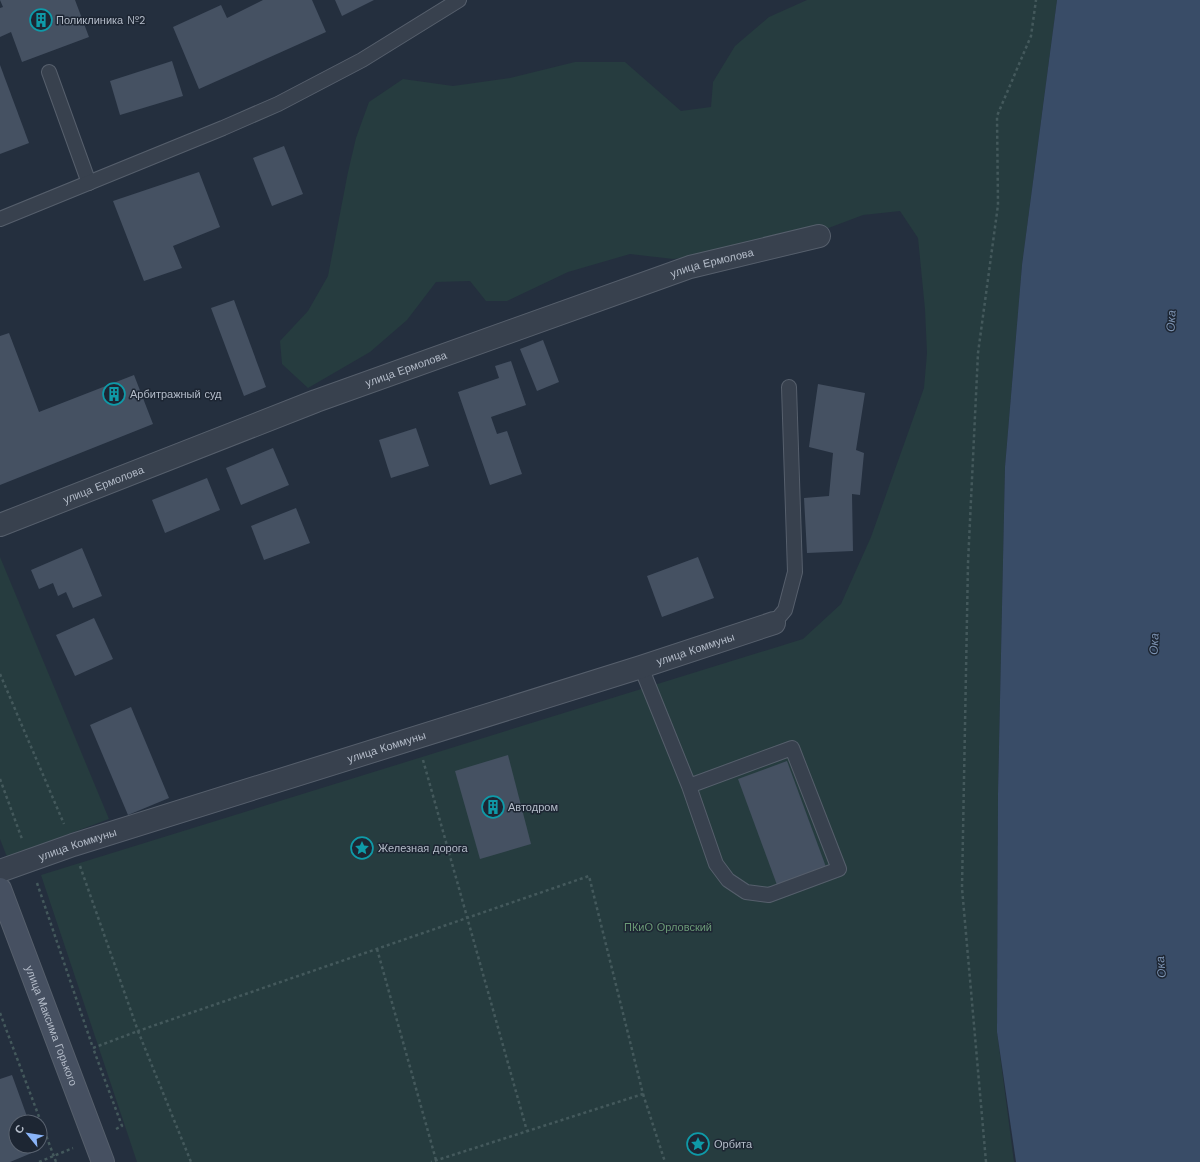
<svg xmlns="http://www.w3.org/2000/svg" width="1200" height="1162" viewBox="0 0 1200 1162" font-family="'Work Sans',sans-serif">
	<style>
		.green { fill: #263c3f }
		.water { fill: #394c67 }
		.building { fill: #455162 }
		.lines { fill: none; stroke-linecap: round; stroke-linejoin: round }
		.service-casing { stroke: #565f6c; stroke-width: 16 }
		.minor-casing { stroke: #565f6c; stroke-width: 24 }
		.secondary-casing { stroke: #565f6c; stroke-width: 24 }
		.path { stroke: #44595c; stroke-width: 2.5; stroke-dasharray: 3 3; stroke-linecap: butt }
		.service { stroke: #38414e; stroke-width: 14 }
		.minor { stroke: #38414e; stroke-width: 22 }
		.secondary { stroke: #465061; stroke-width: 22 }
		.labels { text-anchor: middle; stroke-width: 3; stroke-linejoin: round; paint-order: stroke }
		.poi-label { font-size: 11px; fill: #b4bcc9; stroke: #1d2633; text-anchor: start }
		.street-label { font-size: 11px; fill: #b4bcc9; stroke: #1d2633 }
		.park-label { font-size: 11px; fill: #6b9a76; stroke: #1d2633 }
		.water-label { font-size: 12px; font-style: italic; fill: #7c92b1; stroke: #1d2633 }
	</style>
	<rect width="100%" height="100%" fill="#242f3e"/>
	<g class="green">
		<polygon points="807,0 1057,0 1022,265 1005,467 998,794 997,1032 1014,1162 137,1162 41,875 803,639 841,604 871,537 924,388 927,353 925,309 918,238 900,211 863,215 781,246 673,259 630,254 568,272 507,301 486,301 470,281 436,282 407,320 370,352 308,388 282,364 280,341 308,311 328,276 348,172 356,138 369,102 403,79 453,86 510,78 575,62 625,62 681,111 711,107 713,82 735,46 769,17"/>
		<polygon points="0,557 109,819 7,857 0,839"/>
	</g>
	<polygon class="water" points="1057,0 1200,0 1200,1162 1016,1162 997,1032 998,794 1005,467 1022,265"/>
	<g class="building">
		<polygon points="0,0 75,0 89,37 22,62 11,32 0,37 0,8 3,7"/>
		<polygon points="263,0 312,0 326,32 199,89 173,27 221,5 227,18"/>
		<polygon points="335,0 374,0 342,16"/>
		<polygon points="172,61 183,96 120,115 110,81"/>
		<polygon points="0,65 29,143 0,154"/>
		<polygon points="284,146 303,194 272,206 253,158"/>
		<polygon points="199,172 220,227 173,246 182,268 144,281 113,201"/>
		<polygon points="234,300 266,387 244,396 211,308"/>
		<polygon points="9,333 39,412 134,375 153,424 0,485 0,336"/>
		<polygon points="543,340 559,382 537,391 520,349"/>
		<polygon points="511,361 526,405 491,417 497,434 507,431 522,474 490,485 458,392 499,378 495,366"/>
		<polygon points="818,384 865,393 856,450 864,453 860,495 852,494 853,551 807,553 804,498 829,496 833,453 809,447"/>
		<polygon points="416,428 429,466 391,478 379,440"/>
		<polygon points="273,448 289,485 241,505 226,468"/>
		<polygon points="207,478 220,510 165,533 152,500"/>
		<polygon points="296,508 310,543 264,560 251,526"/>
		<polygon points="82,548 102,596 73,608 66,592 58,596 53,583 39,589 31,570"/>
		<polygon points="698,557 714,598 662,617 647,576"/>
		<polygon points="94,618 113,659 75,676 56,635"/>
		<polygon points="131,707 169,798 128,815 90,725"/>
		<polygon points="508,755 531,844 480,859 455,771"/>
		<polygon points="787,761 826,867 777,885 738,779"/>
		<polygon points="12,1075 29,1122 16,1122 16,1146 38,1146 39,1150 10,1162 0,1162 0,1079"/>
	</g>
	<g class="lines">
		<g class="service-casing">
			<g id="service">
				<polyline points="49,72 89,183"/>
				<polyline points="0,219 223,128 278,104 362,60 459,0"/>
				<polyline points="774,623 785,610 795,572 789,387"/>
				<polyline points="641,667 689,786 792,748 839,869 769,895 746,892 728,880 716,864 689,786"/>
			</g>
		</g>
		<g class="minor-casing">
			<g id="minor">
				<path id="s1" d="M0 525 316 401 690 267 819 236"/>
				<path id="s2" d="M0 871 73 845 641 667 774 623"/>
			</g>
		</g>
		<g class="secondary-casing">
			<g id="secondary">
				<path id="s3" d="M0 889 103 1162"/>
			</g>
		</g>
		<g class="path">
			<polyline points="0,674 64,824"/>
			<polyline points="423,760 527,1131"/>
			<polyline points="0,779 22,839"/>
			<polyline points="80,866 138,1031 589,876 643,1094 431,1162"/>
			<polyline points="37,883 93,1048"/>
			<polyline points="377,949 436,1160"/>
			<polyline points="0,1013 56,1162"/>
			<polyline points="643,1094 665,1162"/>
			<polyline points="116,1129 122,1126 93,1048 138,1031 191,1162"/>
			<polyline points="39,1162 73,1148"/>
			<polyline points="986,1162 962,888 968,563 978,353 998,205 997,116 1031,36 1036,0"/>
		</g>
		<use href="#service" class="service"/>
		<use href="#minor" class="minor"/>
		<use href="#secondary" class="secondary"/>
	</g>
	<defs>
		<g id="building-ring" transform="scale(1.15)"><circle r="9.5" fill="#1d2633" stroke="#0f9aa8" stroke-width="1.5"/><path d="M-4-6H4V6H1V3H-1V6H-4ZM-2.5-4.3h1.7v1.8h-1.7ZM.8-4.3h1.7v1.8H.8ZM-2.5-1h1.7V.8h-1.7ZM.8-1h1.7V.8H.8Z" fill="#0f9aa8"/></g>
		<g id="sight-ring" transform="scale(1.15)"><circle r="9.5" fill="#1d2633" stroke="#0f9aa8" stroke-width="1.5"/><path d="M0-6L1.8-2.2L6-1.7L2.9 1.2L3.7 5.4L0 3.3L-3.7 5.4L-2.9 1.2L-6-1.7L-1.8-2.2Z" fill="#0f9aa8"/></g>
	</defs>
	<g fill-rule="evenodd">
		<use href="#building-ring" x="41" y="20"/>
		<use href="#building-ring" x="114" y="394"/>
		<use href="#building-ring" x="493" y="807"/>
		<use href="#sight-ring" x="362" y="848"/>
		<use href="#sight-ring" x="698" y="1144"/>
	</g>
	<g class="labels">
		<g class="poi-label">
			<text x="56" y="24">Поликлиника №2</text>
			<text x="130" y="398">Арбитражный суд</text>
			<text x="508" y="811">Автодром</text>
			<text x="378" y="852">Железная дорога</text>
			<text x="714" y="1148">Орбита</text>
		</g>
		<g class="street-label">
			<text dy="4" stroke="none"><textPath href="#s1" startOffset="759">улица Ермолова</textPath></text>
			<text dy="4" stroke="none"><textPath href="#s1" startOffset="435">улица Ермолова</textPath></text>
			<text dy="4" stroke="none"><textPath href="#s1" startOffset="111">улица Ермолова</textPath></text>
			<text dy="4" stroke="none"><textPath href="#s2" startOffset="730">улица Коммуны</textPath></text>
			<text dy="4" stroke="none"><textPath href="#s2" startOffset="406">улица Коммуны</textPath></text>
			<text dy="4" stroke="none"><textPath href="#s2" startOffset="82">улица Коммуны</textPath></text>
			<text dy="4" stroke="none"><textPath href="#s3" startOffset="146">улица Максима Горького</textPath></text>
		</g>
		<g class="park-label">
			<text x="668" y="931">ПКиО Орловский</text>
		</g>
		<g class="water-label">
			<text transform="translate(1171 321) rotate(-87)" y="4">Ока</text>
			<text transform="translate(1154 644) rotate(-87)" y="4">Ока</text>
			<text transform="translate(1161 967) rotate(-95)" y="4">Ока</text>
		</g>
	</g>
	<g transform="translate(28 1134) rotate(300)"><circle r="19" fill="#1d2633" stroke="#59626f"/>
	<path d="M0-3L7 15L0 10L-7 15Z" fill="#8ab4f8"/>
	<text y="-6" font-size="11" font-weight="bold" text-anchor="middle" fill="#b4bcc9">С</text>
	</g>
</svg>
